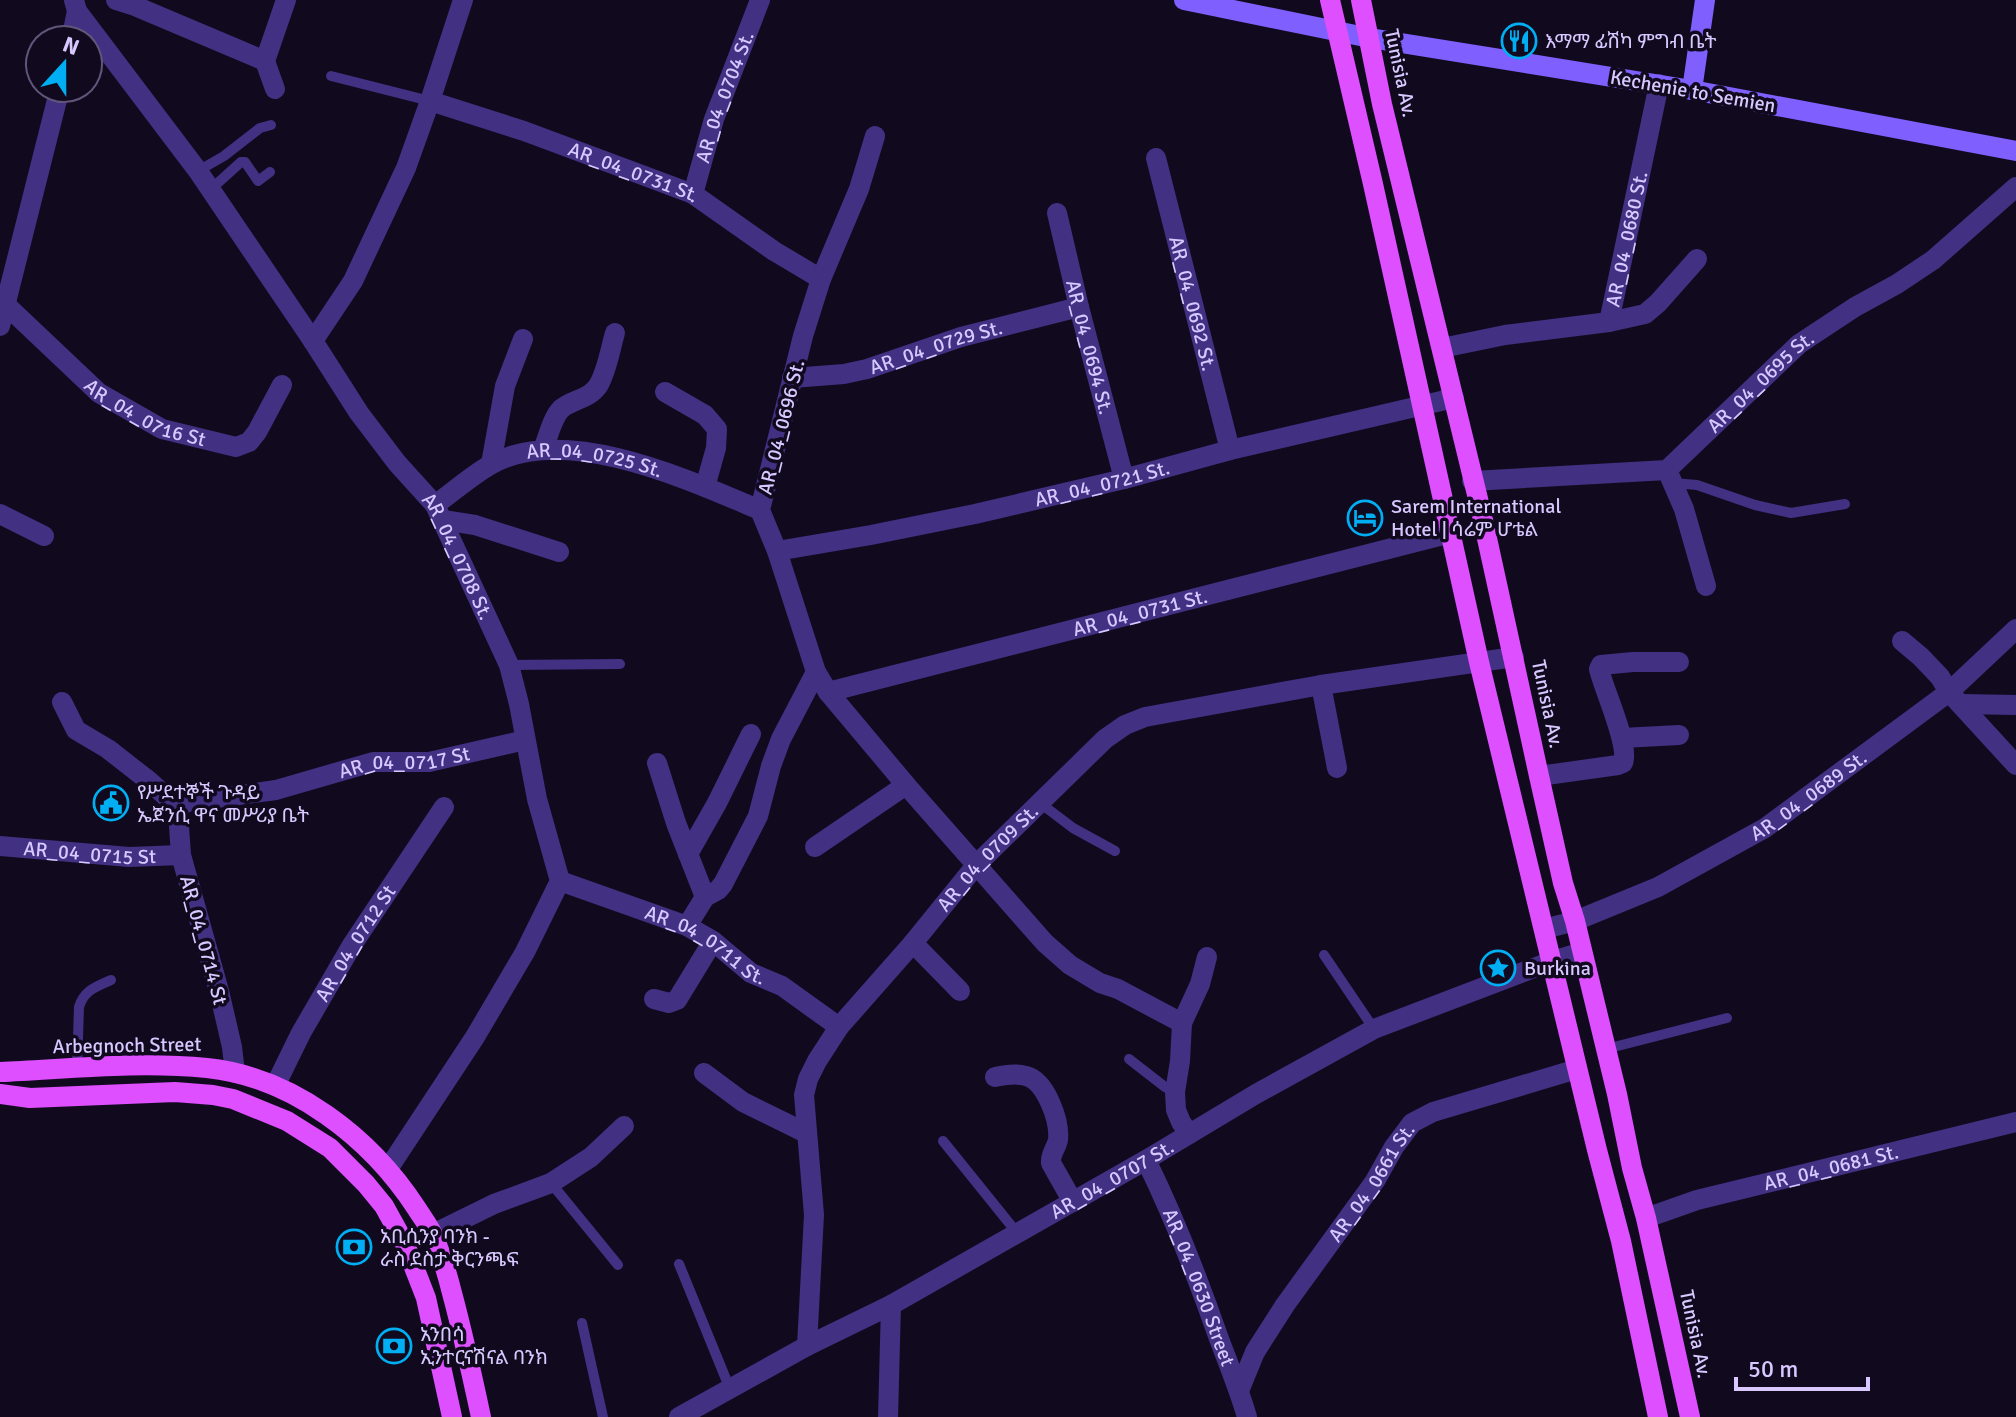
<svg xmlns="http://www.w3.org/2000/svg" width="2016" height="1417" viewBox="0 0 2016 1417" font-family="Signika,'Noto Sans Ethiopic',sans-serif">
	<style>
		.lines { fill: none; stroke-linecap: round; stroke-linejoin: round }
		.service { stroke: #423083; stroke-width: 10 }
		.minor { stroke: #423083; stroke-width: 20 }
		.tertiary { stroke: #423083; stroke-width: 20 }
		.secondary { stroke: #805fff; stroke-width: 20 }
		.primary { stroke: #dd4fff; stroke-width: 20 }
		.labels { text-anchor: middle; stroke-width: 7; stroke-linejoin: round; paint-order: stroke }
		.poi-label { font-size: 20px; fill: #d8c8ff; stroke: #110a1f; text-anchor: start }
		.street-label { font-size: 20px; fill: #d8c8ff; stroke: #110a1f }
	</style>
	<rect width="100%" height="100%" fill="#110a1f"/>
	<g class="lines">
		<g class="service">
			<polyline points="331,76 430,101"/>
			<polyline points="198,171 224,156 260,128 271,125"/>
			<polyline points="210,190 241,162 245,162 258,181 270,172"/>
			<polyline points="1673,483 1697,485 1755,505 1791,513 1845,504"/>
			<polyline points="509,665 620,664"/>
			<polyline points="1040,803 1073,828 1115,851"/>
			<polyline points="1324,955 1374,1029"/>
			<polyline points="1606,1049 1727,1018"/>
			<polyline points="1129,1059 1165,1087 1175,1092"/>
			<path d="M77 1068 79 1007C84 990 96 987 111 980"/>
			<polyline points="943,1141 1018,1234"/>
			<polyline points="551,1183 618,1265"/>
			<polyline points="679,1264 730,1389"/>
			<polyline points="582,1323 603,1417"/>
		</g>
		<g class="minor">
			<path id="s1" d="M74 0 77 11 198 171 313 341 359 413 397 463 435 505 509 665 519 704 537 799 560 881 525 952 475 1037 388 1169"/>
			<polyline points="116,0 135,6 265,61 286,0"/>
			<polyline points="71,40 77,11"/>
			<polyline points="265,61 275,89"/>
			<path id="s2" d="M430 101 524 131 693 194 774 251 821 279"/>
			<polyline points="875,136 859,189 821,279 803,336 760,510 777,551 816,672 828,692 906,785 1045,943 1070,965 1100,983 1118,989 1182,1023"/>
			<path id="s3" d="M1156 158 1230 450"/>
			<path id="s4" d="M693 194 714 119 760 0"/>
			<path id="s5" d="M1057 213 1079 307 1124 479"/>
			<path id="s6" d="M5 304 99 393 162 429 236 447 249 442 257 432 282 385"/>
			<polyline points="1609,322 1645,314 1658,303 1697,259"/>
			<polyline points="0,326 60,88"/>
			<polyline points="313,341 353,281 406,168 430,101 463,0"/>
			<path id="s7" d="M1442 348 1505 335 1609 322 1659 84"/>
			<path id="s8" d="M792 378 844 374 867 369 961 337 1079 307"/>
			<polyline points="665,392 705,415 717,429 716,448 705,487"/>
			<path d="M543 449C548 438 552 418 561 409 572 399 588 400 598 386 607 371 610 350 615 333"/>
			<polyline points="491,464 505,386 523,339"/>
			<polyline points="1667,470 1684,509 1706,586"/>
			<path id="s9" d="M1472 481 1667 470 1799 344 1855 307 1897 284 1933 260 2016 187"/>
			<path id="s10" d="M435 505C453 492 471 476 490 465 564 422 689 480 760 510"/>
			<polyline points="0,514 44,536"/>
			<polyline points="443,520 475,525 559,552"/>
			<path id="s11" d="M777 551 871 535 975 514 1124 479 1230 450 1454 398"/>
			<polyline points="1902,641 1921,657 1940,677 1949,692 2016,765"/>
			<polyline points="1321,685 1337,768"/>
			<path id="s12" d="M828 692 1451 533"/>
			<polyline points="62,702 76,730 108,749 149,781 179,808"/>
			<polyline points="1962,704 2016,705"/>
			<polyline points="1622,738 1679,735"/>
			<polyline points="657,763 676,823 705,897 687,926"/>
			<path d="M1539 776 1618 765 1623 763C1630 745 1604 691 1599 669L1601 665 1633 662H1679"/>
			<path id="s13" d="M0 846 129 857 181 855"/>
			<polyline points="815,847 906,785"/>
			<polyline points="688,854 717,803 751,734"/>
			<path id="s14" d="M560 881 687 926 713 941 751 973 782 986 839 1027"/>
			<polyline points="705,897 718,890 723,884 758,816 771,766 781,739 816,672"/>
			<path id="s15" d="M1544 929 1575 921 1658 887 1765 828 1949 692 2016 629"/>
			<polyline points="913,943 960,991"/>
			<polyline points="654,999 669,1003 677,1000 713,941"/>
			<path id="s16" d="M235 1073 232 1047 219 991 181 855 178 812 182 804 188 802 276 790 373 762H429L525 740"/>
			<polyline points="704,1073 743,1102 806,1133"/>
			<path d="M995 1077C1005 1075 1016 1073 1026 1076 1046 1081 1060 1121 1058 1140 1056 1149 1050 1154 1051 1163L1073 1202"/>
			<path id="s17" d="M275 1086 301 1033 352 945 444 807"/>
			<polyline points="1189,1134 1181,1122 1176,1110 1175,1092 1180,1061 1182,1023 1200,984 1207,957"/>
			<path id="s18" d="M1146 1160C1174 1217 1197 1276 1218 1336 1228 1363 1239 1389 1247 1417"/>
			<path id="s19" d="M1646 1218 1697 1200 2016 1122"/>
			<polyline points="433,1234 494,1204 551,1183 591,1157 624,1126"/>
			<path id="s20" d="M807 1346 814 1215 804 1095 808 1079 817 1061 839 1027 913 943 977 864 1105 739 1125 725 1145 717 1321 685 1514 657"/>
			<path id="s21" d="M1239 1391 1255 1352 1285 1305 1375 1181 1394 1147 1412 1123 1433 1112 1577 1069"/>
			<polyline points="888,1417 891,1305"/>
		</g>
		<path class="tertiary" id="s22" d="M679 1417 807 1346 891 1305 1146 1160 1256 1094 1374 1029 1552 961 1582 952"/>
		<g class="secondary">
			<polyline points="1184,0 1370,38 1692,90 2016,151"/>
			<polyline points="1692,90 1705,0"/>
		</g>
		<g class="primary">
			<polyline points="1330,0 1373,184 1479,662 1597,1150 1621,1241 1658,1417"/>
			<polyline points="1361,0 1382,104 1481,511 1539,776 1563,883 1575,921 1617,1094 1632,1168 1646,1218 1690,1417"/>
			<path d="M0 1072C68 1069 138 1061 207 1068 293 1077 371 1138 417 1209 422 1217 429 1226 433 1235 441 1253 447 1273 452 1293 463 1334 472 1375 481 1417"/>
			<polyline points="0,1094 30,1098 175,1092 213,1095 233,1099 287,1121 330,1148 366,1184 384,1206 405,1244 426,1298 452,1417"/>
		</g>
	</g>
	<defs>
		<g id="restaurant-ring" transform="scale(1.8)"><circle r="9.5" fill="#110a1f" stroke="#00aff3" stroke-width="1.5"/><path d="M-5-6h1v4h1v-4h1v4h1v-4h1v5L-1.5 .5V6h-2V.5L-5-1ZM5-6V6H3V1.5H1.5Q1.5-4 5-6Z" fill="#00aff3"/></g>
		<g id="hotel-ring" transform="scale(1.8)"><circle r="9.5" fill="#110a1f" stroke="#00aff3" stroke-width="1.5"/><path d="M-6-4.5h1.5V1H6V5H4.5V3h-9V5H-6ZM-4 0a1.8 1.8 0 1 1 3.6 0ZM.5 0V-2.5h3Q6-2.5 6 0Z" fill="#00aff3"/></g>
		<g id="civic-ring" transform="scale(1.8)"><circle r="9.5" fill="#110a1f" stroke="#00aff3" stroke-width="1.5"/><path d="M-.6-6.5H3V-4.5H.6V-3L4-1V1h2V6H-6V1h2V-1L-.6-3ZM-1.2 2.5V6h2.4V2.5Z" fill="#00aff3"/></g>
		<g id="sight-ring" transform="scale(1.8)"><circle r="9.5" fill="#110a1f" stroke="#00aff3" stroke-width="1.5"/><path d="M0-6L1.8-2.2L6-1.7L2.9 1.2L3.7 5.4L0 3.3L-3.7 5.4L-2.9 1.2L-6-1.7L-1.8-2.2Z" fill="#00aff3"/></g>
		<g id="bank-ring" transform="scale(1.8)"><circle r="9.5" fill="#110a1f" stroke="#00aff3" stroke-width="1.5"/><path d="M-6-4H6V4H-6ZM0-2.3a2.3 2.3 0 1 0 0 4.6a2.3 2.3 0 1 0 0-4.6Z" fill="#00aff3"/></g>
	</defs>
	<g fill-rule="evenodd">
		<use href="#restaurant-ring" x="1519" y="41"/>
		<use href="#hotel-ring" x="1365" y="518"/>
		<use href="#civic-ring" x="111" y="803"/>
		<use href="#sight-ring" x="1498" y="968"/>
		<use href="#bank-ring" x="354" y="1247"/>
		<use href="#bank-ring" x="394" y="1346"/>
	</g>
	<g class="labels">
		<g class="poi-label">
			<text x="1545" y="48">እማማ ፊሽካ ምግብ ቤት</text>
			<text x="1391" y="513">Sarem International<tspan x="1391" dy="23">Hotel | ሳሬም ሆቴል</tspan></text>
			<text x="137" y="799">የሥደተኞች ጉዳይ<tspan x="137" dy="23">ኤጀንሲ ዋና መሥሪያ ቤት</tspan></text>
			<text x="1524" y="975">Burkina</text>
			<text x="380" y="1243">አቢሲንያ ባንክ -<tspan x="380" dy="23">ራስ ደስታ ቅርንጫፍ</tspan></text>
			<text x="420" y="1341">አንበሳ<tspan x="420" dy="23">ኢንተርናሽናል ባንክ</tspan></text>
		</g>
		<g class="street-label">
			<text transform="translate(1401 73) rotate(78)" y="7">Tunisia Av.</text>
			<text transform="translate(1693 91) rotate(10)" y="7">Kechenie to Semien</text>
			<text dy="7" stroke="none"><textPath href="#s4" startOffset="102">AR_04_0704 St.</textPath></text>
			<text dy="7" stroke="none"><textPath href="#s2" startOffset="216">AR_04_0731 St.</textPath></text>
			<text dy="7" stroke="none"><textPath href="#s7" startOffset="254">AR_04_0680 St.</textPath></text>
			<text dy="7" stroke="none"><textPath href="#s3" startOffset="150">AR_04_0692 St.</textPath></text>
			<text dy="7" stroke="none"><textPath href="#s5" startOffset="138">AR_04_0694 St.</textPath></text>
			<text dy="7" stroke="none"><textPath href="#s8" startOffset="148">AR_04_0729 St.</textPath></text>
			<text dy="7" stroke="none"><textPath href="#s9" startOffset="324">AR_04_0695 St.</textPath></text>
			<text dy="7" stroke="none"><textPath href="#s6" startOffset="180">AR_04_0716 St</textPath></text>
			<text transform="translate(781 427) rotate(-76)" y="7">AR_04_0696 St.</text>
			<text dy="7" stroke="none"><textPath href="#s10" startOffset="176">AR_04_0725 St.</textPath></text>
			<text dy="7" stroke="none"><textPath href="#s11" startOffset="332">AR_04_0721 St.</textPath></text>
			<text dy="7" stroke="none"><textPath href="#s1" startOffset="678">AR_04_0708 St.</textPath></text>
			<text dy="7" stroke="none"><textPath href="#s12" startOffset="322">AR_04_0731 St.</textPath></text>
			<text transform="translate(1548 704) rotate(78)" y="7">Tunisia Av.</text>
			<text dy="7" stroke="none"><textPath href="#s16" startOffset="504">AR_04_0717 St</textPath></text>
			<text dy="7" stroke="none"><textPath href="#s15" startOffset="298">AR_04_0689 St.</textPath></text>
			<text dy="7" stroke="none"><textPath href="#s13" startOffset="90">AR_04_0715 St</textPath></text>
			<text dy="7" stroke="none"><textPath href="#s20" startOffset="554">AR_04_0709 St.</textPath></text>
			<text transform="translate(204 940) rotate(75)" y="7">AR_04_0714 St</text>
			<text dy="7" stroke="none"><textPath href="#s17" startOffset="164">AR_04_0712 St</textPath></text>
			<text dy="7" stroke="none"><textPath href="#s14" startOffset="160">AR_04_0711 St.</textPath></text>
			<text transform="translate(127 1045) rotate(-1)" y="7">Arbegnoch Street</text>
			<text dy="7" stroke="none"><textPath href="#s19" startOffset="192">AR_04_0681 St.</textPath></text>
			<text dy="7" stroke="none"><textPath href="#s22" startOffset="494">AR_04_0707 St.</textPath></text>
			<text dy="7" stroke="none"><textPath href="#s21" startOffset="248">AR_04_0661 St.</textPath></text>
			<text dy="7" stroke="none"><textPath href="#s18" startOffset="138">AR_04_0630 Street</textPath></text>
			<text transform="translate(1696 1334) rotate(78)" y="7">Tunisia Av.</text>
		</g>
	</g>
	<g transform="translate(64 64) rotate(21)"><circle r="38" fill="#110a1f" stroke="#615679" stroke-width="2"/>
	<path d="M0-6L14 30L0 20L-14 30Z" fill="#00aff3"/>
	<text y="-12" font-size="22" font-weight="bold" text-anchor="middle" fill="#d8c8ff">N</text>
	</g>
	<path d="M1736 1377v12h132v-12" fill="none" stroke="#d8c8ff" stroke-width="4"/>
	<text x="1748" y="1377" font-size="24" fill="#d8c8ff" stroke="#110a1f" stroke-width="6" paint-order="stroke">50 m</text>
</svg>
